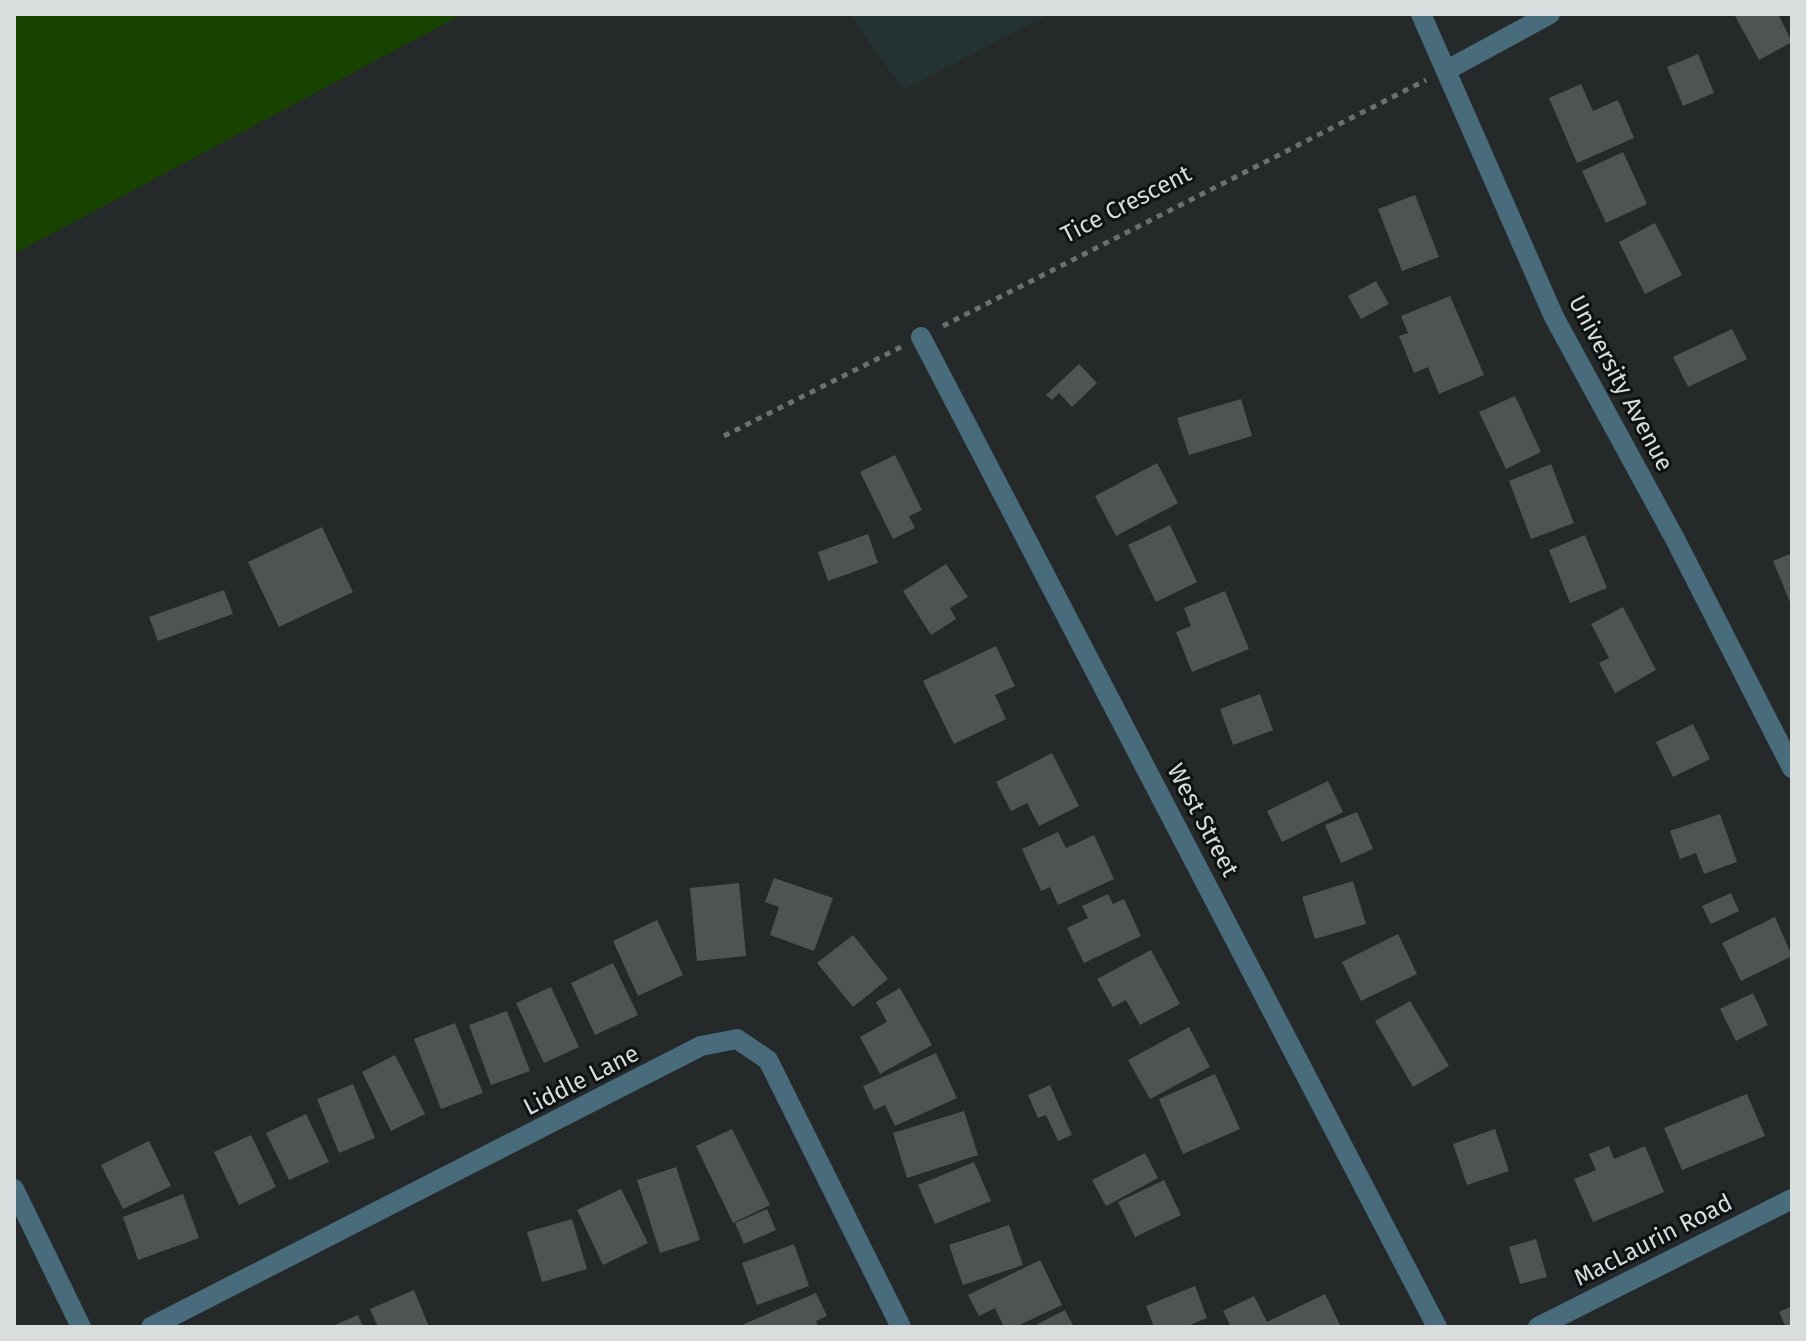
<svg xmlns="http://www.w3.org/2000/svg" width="1806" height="1341" viewBox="0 0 1806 1341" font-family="'Fira Sans',sans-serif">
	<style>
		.built { fill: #253232 }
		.green { fill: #184200 }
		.building { fill: #4f5351 }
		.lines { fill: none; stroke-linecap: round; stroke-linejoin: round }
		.path { stroke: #6c7070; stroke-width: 5; stroke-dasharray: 6 6; stroke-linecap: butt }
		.minor { stroke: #486c7b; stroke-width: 20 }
		.tertiary { stroke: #486c7b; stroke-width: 20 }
		.labels { text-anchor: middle; stroke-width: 6; stroke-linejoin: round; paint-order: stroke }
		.street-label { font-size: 24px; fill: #dadddd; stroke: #0f1212 }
	</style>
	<rect width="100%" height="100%" fill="#252929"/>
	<polygon class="built" points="850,14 1050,14 903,90"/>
	<polygon class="green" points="14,14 463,14 14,254"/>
	<g class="building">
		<polygon points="1734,14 1778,14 1792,42 1759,60"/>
		<polygon points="1698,54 1714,93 1683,106 1667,67"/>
		<polygon points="1581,84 1593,111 1618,100 1634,138 1577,163 1549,98"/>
		<polygon points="1623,152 1647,204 1606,223 1582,171"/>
		<polygon points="1415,195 1439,257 1402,271 1378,209"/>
		<polygon points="1655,223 1682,275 1645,294 1619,242"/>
		<polygon points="1376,281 1389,304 1361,319 1348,296"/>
		<polygon points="1450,296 1484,375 1439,394 1428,367 1414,373 1399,336 1408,333 1401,316"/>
		<polygon points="1732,329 1747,359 1688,387 1673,357"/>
		<polygon points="1079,364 1097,383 1072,407 1059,393 1052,400 1046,395"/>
		<polygon points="1515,396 1541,452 1506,469 1479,412"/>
		<polygon points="1241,399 1252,436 1189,455 1177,418"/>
		<polygon points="895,455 922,510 909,516 915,528 893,539 860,472"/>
		<polygon points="1157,463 1178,503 1116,536 1095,496"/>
		<polygon points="1551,464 1574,523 1531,539 1509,481"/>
		<polygon points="1170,525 1197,582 1156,602 1128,545"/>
		<polygon points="322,527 353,592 279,627 248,562"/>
		<polygon points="868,534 878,563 828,581 818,552"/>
		<polygon points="1585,535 1607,588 1570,603 1549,550"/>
		<polygon points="1792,553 1792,607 1773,561"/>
		<polygon points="946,564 968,597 950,608 956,619 931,635 903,591"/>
		<polygon points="224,590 233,614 158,641 149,617"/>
		<polygon points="1225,591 1249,649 1192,672 1176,632 1191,626 1184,608"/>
		<polygon points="1623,607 1656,670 1615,693 1599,663 1609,658 1591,624"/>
		<polygon points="996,646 1015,686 995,695 1006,719 954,744 923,681"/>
		<polygon points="1260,694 1273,730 1233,745 1220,709"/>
		<polygon points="1693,724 1710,759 1673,777 1656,742"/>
		<polygon points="1052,753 1079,806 1039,826 1027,803 1011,811 996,782"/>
		<polygon points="1328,781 1343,812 1282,842 1267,811"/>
		<polygon points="1357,812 1373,849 1341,863 1325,825"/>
		<polygon points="1720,814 1737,862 1704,874 1696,853 1680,859 1670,831"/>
		<polygon points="1058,832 1066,848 1094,835 1114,879 1058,905 1050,887 1041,891 1022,849"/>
		<polygon points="774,878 833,898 814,951 770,935 779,907 765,902"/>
		<polygon points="1353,881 1366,924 1315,939 1302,897"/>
		<polygon points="739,883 746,956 697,961 690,888"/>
		<polygon points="1731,893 1739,911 1711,924 1702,906"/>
		<polygon points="1108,894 1113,904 1124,899 1141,936 1084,963 1067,928 1088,918 1082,906"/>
		<polygon points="1775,917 1792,956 1741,981 1722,943"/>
		<polygon points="657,920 683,975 638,996 613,941"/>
		<polygon points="1398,934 1417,974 1361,1001 1342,962"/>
		<polygon points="853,935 888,979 853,1007 817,963"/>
		<polygon points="1151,950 1180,1004 1140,1025 1126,1000 1113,1007 1097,979"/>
		<polygon points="613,963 638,1015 595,1035 571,983"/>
		<polygon points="551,987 579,1047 544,1063 516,1003"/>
		<polygon points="900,988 932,1045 880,1074 860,1037 887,1022 876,1002"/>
		<polygon points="1753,993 1768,1025 1736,1041 1720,1009"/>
		<polygon points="1410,1001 1449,1066 1413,1087 1375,1021"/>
		<polygon points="507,1011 530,1071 491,1085 469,1025"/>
		<polygon points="455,1023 483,1093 441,1109 414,1039"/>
		<polygon points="1189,1027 1210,1067 1150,1099 1128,1060"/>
		<polygon points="936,1053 957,1098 895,1126 885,1105 874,1110 863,1086"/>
		<polygon points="395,1055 425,1114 391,1131 362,1072"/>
		<polygon points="1215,1074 1240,1129 1183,1154 1159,1099"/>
		<polygon points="353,1084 375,1138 339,1153 317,1099"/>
		<polygon points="1050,1085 1072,1135 1058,1141 1046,1115 1038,1118 1028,1095"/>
		<polygon points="1747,1094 1765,1136 1682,1170 1664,1128"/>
		<polygon points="964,1111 978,1155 907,1178 893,1133"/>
		<polygon points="306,1114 329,1162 289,1180 266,1133"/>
		<polygon points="732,1129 770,1205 733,1223 696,1146"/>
		<polygon points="1495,1129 1509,1171 1467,1185 1453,1144"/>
		<polygon points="251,1135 276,1187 239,1205 214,1152"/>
		<polygon points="149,1141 171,1186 123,1209 101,1165"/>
		<polygon points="1609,1146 1614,1159 1645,1146 1664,1192 1593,1222 1574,1179 1596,1170 1589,1154"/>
		<polygon points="1145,1153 1158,1178 1106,1206 1092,1180"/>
		<polygon points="974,1162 991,1201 935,1224 918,1185"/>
		<polygon points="676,1167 700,1240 660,1253 637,1180"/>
		<polygon points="1164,1180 1181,1215 1135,1237 1118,1202"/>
		<polygon points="621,1189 648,1243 603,1265 577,1210"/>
		<polygon points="183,1194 199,1238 138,1260 123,1217"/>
		<polygon points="767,1209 776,1230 744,1244 735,1223"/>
		<polygon points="572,1219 587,1269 542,1282 527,1232"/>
		<polygon points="1009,1225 1023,1265 963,1285 949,1245"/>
		<polygon points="1536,1239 1547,1277 1520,1284 1509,1247"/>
		<polygon points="794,1244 809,1286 757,1305 742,1263"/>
		<polygon points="1040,1260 1062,1305 1015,1327 1004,1327 995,1308 979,1316 968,1295"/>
		<polygon points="1195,1286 1207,1318 1185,1327 1154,1327 1146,1306"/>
		<polygon points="414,1290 429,1327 378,1327 370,1309"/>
		<polygon points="816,1293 827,1316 816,1321 818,1327 745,1327 744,1324"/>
		<polygon points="1325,1294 1341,1327 1231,1327 1223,1311 1254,1296 1267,1322"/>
		<polygon points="1792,1306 1792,1327 1786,1327 1779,1312"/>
		<polygon points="1065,1310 1074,1327 1032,1327"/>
		<polygon points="358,1315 363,1327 330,1327"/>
	</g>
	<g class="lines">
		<g class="path">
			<polyline points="943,326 1426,80"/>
			<polyline points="724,436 901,347"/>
		</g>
		<g class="minor">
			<polyline points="1447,70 1550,14"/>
			<polyline points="921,337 1437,1327"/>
			<polyline points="14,1189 81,1327"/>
			<polyline points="151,1327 701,1046 737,1039 768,1060 901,1327"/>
			<polyline points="1538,1327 1792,1199"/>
		</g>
		<polyline class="tertiary" points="1421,14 1554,317 1675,539 1792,768"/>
	</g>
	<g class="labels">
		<g class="street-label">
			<text transform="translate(1126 204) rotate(-27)" y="8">Tice Crescent</text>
			<text transform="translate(1621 383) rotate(62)" y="8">University Avenue</text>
			<text transform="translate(1203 820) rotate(62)" y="8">West Street</text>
			<text transform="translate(581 1080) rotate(-27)" y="8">Liddle Lane</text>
			<text transform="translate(1653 1240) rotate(-27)" y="8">MacLaurin Road</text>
		</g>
	</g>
	<rect width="1806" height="1341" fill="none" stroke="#dadddd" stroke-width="32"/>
</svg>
